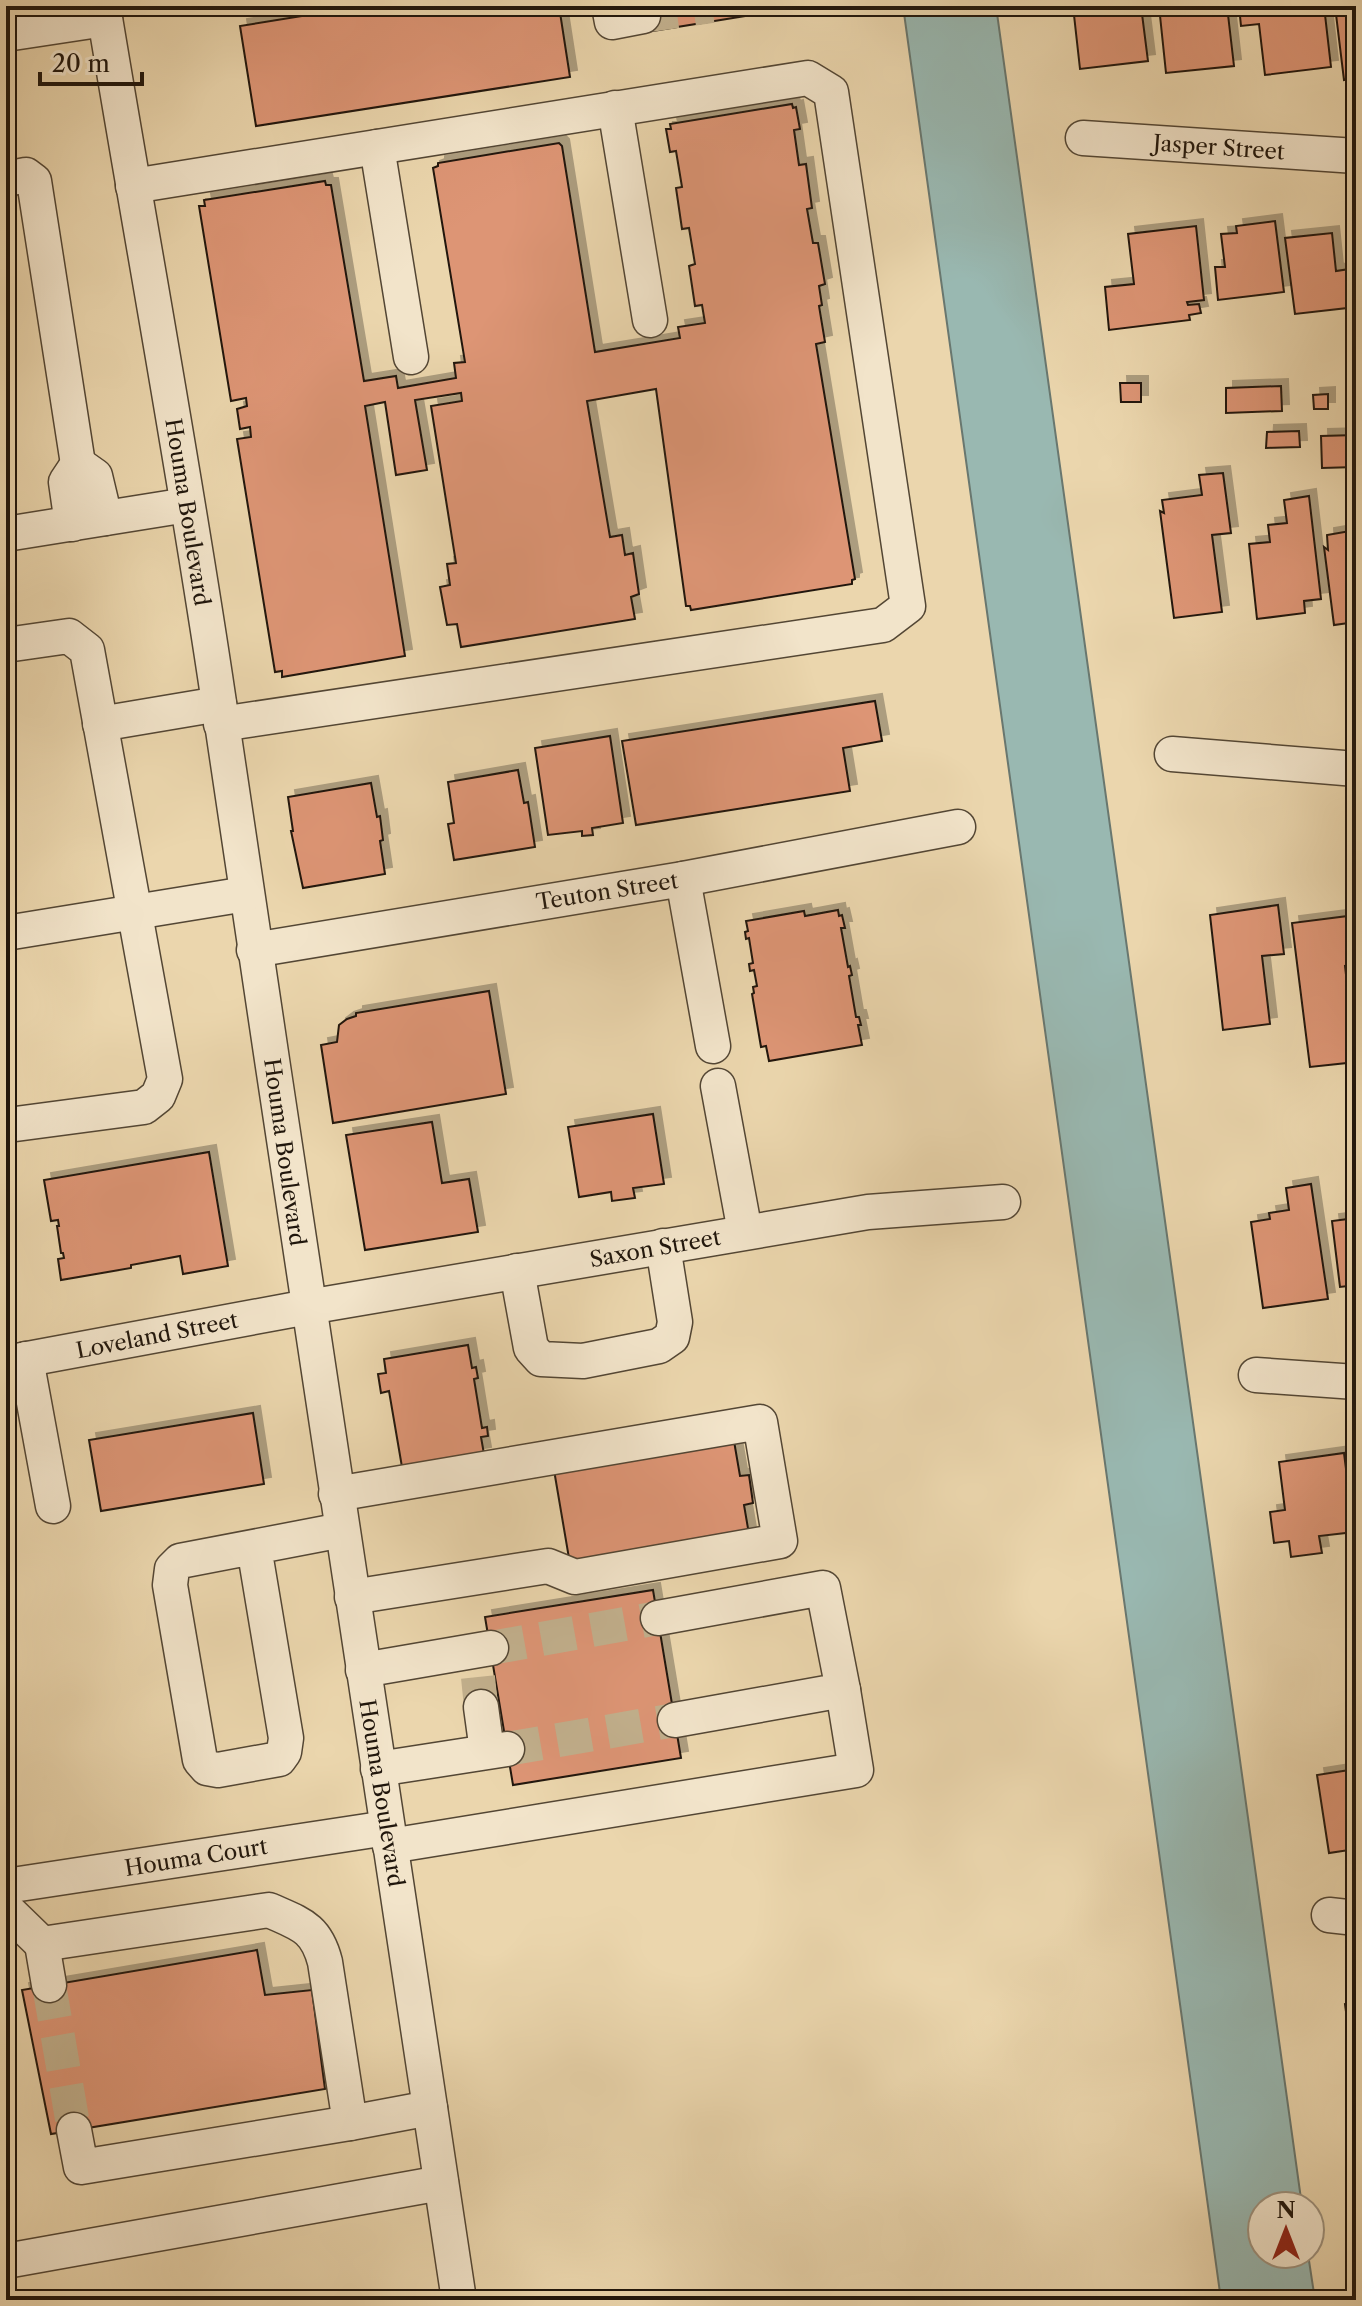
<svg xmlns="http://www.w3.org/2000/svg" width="1362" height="2306" viewBox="0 0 1362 2306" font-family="'Libre Caslon Text',serif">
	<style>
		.water { fill: #99b8b1; stroke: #69776f; stroke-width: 2 }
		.building { fill: #dd9574; stroke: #20160c; stroke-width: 2; filter: url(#shadow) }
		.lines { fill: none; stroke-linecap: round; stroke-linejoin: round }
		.minor-tunnel { stroke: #c2b08d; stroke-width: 34; stroke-dasharray: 34 17; stroke-linecap: butt }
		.minor-casing { stroke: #534634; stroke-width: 37 }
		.minor { stroke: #f2e4ca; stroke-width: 34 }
		.labels { text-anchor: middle; stroke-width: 6; stroke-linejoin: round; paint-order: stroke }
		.street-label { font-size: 22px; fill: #20160c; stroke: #f2e4ca }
	</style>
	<defs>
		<filter id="shadow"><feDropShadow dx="7" dy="-7" stdDeviation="0" flood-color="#0004"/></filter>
	</defs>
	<rect width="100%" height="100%" fill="#ebd6ad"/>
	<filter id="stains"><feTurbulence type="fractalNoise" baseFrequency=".0025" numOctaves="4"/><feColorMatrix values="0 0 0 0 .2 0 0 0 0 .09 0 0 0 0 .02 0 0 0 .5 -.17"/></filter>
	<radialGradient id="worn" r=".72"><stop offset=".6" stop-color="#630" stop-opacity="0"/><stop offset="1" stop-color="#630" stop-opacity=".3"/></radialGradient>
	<polygon class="water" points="903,6 996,6 1302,2206 1262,2206 1262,2254 1308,2254 1315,2300 1221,2300"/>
	<g class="building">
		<polygon points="364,6 559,6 570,77 256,126 240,26"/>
		<polygon points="642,6 808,6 646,32"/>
		<polygon points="1073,6 1141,6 1148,61 1080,69"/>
		<polygon points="1159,6 1227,6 1234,66 1166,73"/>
		<polygon points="1239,6 1324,6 1331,67 1265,75 1259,24 1241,26"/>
		<polygon points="1335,6 1356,6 1356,78 1344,80"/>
		<polygon points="792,104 793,108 796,107 800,129 794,130 799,165 806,164 812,208 807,209 813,243 818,243 825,284 819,286 822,305 819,306 825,342 816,344 855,579 852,580 852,584 691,610 690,606 686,606 656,389 587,401 610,537 622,535 625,555 633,553 639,594 631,597 635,619 461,647 457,624 447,625 440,587 450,585 447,564 456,563 431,406 462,401 461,393 415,400 427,470 396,475 385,402 365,406 405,656 282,677 282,671 275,672 237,439 251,437 250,427 240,429 237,409 247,406 246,398 231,401 199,206 205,206 204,200 325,181 326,185 331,185 364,381 396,376 398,388 456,378 454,363 465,362 433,168 438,166 438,163 559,143 562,146 595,352 680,338 678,327 705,323 702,305 695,306 689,266 695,264 689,228 682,229 676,188 682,187 676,151 670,152 666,129 671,129 670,124"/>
		<polygon points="1275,221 1284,292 1218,300 1215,267 1225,267 1221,234 1237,233 1236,226"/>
		<polygon points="1196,226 1204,300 1187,302 1188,305 1199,304 1201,313 1189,315 1190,320 1109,330 1105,287 1134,284 1128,234"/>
		<polygon points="1332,233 1336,271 1356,268 1356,307 1295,314 1285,238"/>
		<polygon points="1120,383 1141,383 1141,402 1121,402"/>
		<polygon points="1281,386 1282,411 1226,413 1226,388"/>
		<polygon points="1328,394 1328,409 1314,409 1313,395"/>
		<polygon points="1299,431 1300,447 1266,448 1267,432"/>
		<polygon points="1356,435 1356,467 1322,468 1321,436"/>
		<polygon points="1223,473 1231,533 1212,535 1222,612 1174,618 1160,511 1164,513 1162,500 1202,495 1199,475"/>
		<polygon points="1309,496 1321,599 1304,601 1305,613 1257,619 1249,544 1270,542 1268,525 1287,523 1284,500"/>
		<polygon points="1356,530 1356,622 1334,625 1324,547 1328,550 1327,535"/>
		<polygon points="875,701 882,741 843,748 850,791 636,825 622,741"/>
		<polygon points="610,736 623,823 592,828 593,835 582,836 582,831 548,835 535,748"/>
		<polygon points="518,770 524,803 528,802 535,847 454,860 448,824 454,823 448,782"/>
		<polygon points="371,783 377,817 380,816 383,840 380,841 385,874 303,888 291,831 293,831 288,797"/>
		<polygon points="1278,905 1284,954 1262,956 1270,1024 1223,1030 1210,915"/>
		<polygon points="838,910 839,916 842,915 845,928 841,928 848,967 850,966 852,975 849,976 856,1017 859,1017 861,1025 858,1025 862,1045 769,1061 766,1046 761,1047 752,994 754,993 753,987 757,986 754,970 750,971 749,964 753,963 749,938 746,939 745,932 748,931 746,921 804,911 805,916"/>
		<polygon points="1356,915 1356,965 1345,966 1356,1062 1310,1067 1292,923"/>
		<polygon points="489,991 506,1094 333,1123 321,1045 337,1042 339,1025 347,1019 356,1016 356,1013"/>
		<polygon points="653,1114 664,1184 633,1188 635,1198 612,1201 611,1192 579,1197 568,1127"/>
		<polygon points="432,1122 442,1183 469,1179 478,1232 365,1250 346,1135"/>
		<polygon points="209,1152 228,1266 183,1274 180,1256 131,1265 131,1268 61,1280 58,1259 64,1258 63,1253 61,1253 57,1226 59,1226 58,1220 51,1221 44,1180"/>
		<polygon points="1311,1184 1328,1299 1263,1308 1251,1222 1270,1219 1269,1213 1289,1210 1286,1188"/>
		<polygon points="1356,1218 1356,1285 1340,1287 1332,1221"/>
		<polygon points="468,1345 472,1368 476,1367 478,1378 474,1379 482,1428 487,1427 488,1436 481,1437 484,1454 402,1467 389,1391 381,1393 378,1374 386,1373 384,1359"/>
		<polygon points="253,1413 264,1484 101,1511 89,1440"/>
		<polygon points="734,1441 740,1476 749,1475 753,1503 744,1505 750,1540 571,1570 554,1470"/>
		<polygon points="1344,1453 1354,1532 1319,1536 1322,1553 1291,1557 1289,1541 1274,1543 1270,1512 1285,1510 1279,1462"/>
		<polygon points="653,1590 681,1758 513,1785 485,1617"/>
		<polygon points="1356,1769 1356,1849 1329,1853 1317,1775"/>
		<polygon points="257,1950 265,1995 312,1990 325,2089 51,2134 22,1990"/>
		<polygon points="1356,2002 1356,2089 1345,2004"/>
	</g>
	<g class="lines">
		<g class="minor-tunnel">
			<polyline points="643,16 712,6"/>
			<polyline points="491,1648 658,1618"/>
			<polyline points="478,1677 481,1707"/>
			<polyline points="507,1749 675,1720"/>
			<polyline points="49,1985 74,2130"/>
		</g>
		<g class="minor-casing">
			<g id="minor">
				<path d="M103 6C141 236 184 466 218 696 297 1231 378 1766 459 2300"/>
				<polyline points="609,6 612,22 643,16"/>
				<polyline points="6,34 105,19"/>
				<polyline points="615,108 650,320"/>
				<polyline points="1083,138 1356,156"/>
				<polyline points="377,147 411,357"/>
				<polyline points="6,179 26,175 34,181 78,464"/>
				<polyline points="133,186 808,78 831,92 908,606 883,625 221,724"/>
				<polyline points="72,524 66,482 78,464 95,476 105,518"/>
				<polyline points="6,534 187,505"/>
				<polyline points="6,645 69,636 87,650 165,1079 158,1096 144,1107 8,1125 6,1123"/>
				<polyline points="100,724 219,704"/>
				<polyline points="1172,754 1356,769"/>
				<polyline points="683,879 713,1046"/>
				<polyline points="6,933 246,894"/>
				<polyline points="254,950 683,879 958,827"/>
				<polyline points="718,1086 745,1232"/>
				<polyline points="517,1271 531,1348 541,1359 583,1361 659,1346 672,1337 675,1322 663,1246"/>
				<polyline points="26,1359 53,1506"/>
				<polyline points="6,1363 308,1307 868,1212 1003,1202"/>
				<polyline points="1256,1375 1356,1382"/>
				<polyline points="336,1494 760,1422 780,1541 575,1577 548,1566 352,1597"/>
				<polyline points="254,1547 286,1738 284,1752 279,1759 218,1770 207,1768 200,1760 170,1585 172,1569 180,1561 342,1530"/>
				<polyline points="658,1618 823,1588 843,1690 675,1720"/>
				<polyline points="363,1670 491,1648"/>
				<polyline points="481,1707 487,1751"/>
				<polyline points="378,1769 507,1749"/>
				<polyline points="390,1846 856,1770 843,1690"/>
				<polyline points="6,1886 387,1828"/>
				<path d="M6 1909 42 1944 269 1910C300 1924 316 1927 325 1962L350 2123 430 2108"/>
				<polyline points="1329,1915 1356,1918"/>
				<polyline points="42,1944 49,1985"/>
				<polyline points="74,2130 81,2167 350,2123"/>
				<polyline points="6,2261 441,2183"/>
			</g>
		</g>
		<use href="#minor" class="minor"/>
	</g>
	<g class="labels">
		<g class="street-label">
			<text transform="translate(1219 147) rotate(4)" y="8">Jasper Street</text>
			<text transform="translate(188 512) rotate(81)" y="8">Houma Boulevard</text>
			<text transform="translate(607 891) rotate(-9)" y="8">Teuton Street</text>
			<text transform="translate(285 1152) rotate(82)" y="8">Houma Boulevard</text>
			<text transform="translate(655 1248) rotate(-10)" y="8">Saxon Street</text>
			<text transform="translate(157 1335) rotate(-11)" y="8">Loveland Street</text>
			<text transform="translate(382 1793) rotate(81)" y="8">Houma Boulevard</text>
			<text transform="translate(196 1857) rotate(-9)" y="8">Houma Court</text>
		</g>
	</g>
	<rect width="1362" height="2306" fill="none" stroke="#ebd6ad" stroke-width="32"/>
	<rect x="8" y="8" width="1346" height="2290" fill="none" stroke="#20160c" stroke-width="4"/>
	<rect x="16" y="16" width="1330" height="2274" fill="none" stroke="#20160c" stroke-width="2"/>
	<g transform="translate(1286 2230)"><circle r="38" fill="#f2e4ca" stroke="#9e927e" stroke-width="2"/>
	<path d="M0-6L14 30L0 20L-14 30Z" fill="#8f2418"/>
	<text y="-12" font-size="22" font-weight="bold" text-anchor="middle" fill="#20160c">N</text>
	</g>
	<path d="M40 72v12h102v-12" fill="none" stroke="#20160c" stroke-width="4"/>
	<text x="52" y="72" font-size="24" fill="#20160c" stroke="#f2e4ca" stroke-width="6" paint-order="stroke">20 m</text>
	<rect width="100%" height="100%" filter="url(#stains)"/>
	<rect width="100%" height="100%" fill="url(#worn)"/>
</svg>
